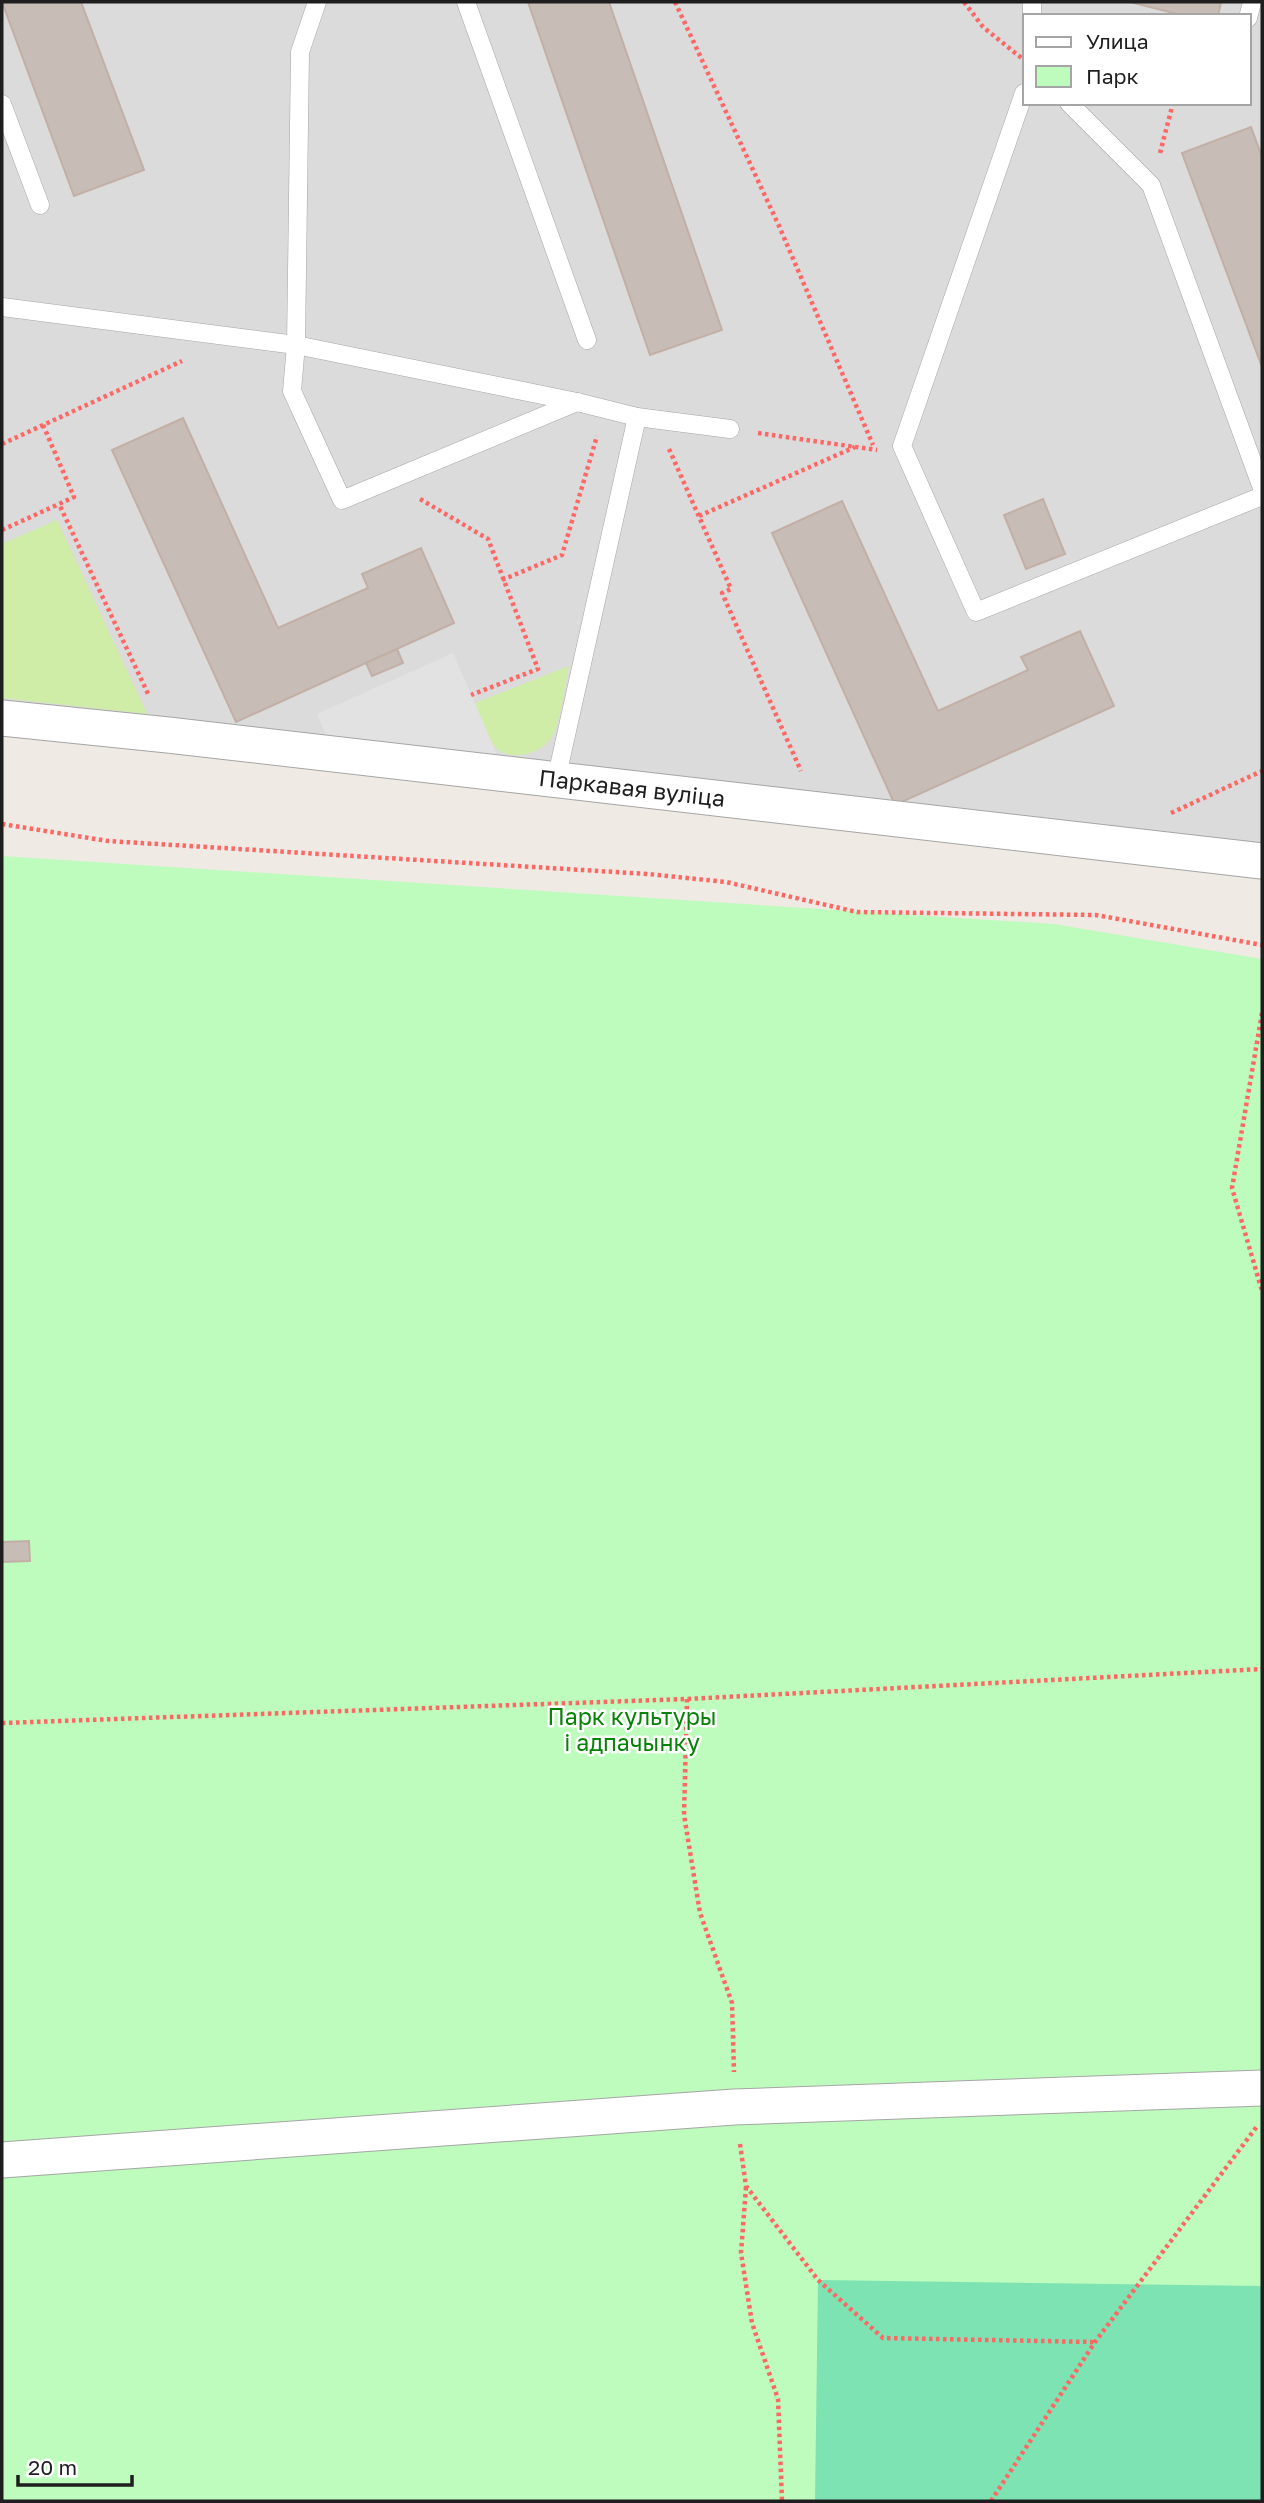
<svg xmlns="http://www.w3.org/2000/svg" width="1264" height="2503" viewBox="0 0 1264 2503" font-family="'Golos Text',sans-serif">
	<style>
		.residential { fill: #dcdbdb; fill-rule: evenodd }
		.grass { fill: #cfeda6 }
		.park { fill: #befcbd }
		.pitch { fill: #7de3b3 }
		.parking { fill: #e2e2e2 }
		.building { fill: #c7bcb6; stroke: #c2afa5; stroke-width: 2 }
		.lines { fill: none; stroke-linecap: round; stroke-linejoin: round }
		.lane-casing { stroke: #a5a5a5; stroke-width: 19 }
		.street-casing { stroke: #a5a5a5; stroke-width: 37 }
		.path { stroke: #ff6765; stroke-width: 4.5; stroke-dasharray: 3.5 3.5; stroke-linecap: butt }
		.lane { stroke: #fff; stroke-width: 18 }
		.street { stroke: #fff; stroke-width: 35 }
		.labels { text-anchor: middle; stroke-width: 5; stroke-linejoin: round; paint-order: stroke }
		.street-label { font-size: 23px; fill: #1e1e1e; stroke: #fff }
		.park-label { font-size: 23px; fill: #068205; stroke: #fff }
	</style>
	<rect width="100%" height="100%" fill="#efeae3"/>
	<path class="residential" d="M2 2H1262V844L2 703ZM1024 16H1248V103H1024Z"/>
	<g class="grass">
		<polygon points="57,520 147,714 2,698 2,544"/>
		<path d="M569 666C565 684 561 719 553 735 543 755 506 764 493 744 485 732 481 716 475 703Z"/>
	</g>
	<polygon class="park" points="2,856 1054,924 1262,959 1262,2501 2,2501"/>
	<polygon class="pitch" points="818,2280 1262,2286 1262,2501 815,2501"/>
	<polygon class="parking" points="453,653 512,789 341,768 317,714"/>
	<g class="building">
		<polygon points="2,2 81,2 144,170 74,196"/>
		<polygon points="528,2 609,2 722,330 650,355"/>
		<polygon points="1130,2 1221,2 1218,16 1185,16"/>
		<polygon points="1251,127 1262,157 1262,367 1182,153"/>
		<polygon points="183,418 278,628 368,588 362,574 421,548 454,623 236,722 112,450"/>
		<polygon points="1043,499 1065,554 1026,569 1004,515"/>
		<polygon points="842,501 938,711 1028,670 1021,657 1080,631 1114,706 895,805 772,533"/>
		<polygon points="397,649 403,663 372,676 366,663"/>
		<polygon points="29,1541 30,1561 2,1562 2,1542"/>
	</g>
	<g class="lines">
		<g class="lane-casing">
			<g id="lane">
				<polyline points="317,2 300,52 296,345 292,391 342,500 577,402"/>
				<polyline points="466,2 587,340"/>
				<polyline points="1032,2 1032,16"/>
				<polyline points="1248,18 1252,2"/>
				<polyline points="1024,93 902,446 976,612 1262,496"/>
				<polyline points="1069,103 1151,185 1262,488"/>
				<polyline points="2,104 40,205"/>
				<polyline points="2,307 296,345 577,402 637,417 730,429"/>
				<polyline points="556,780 637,417"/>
			</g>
		</g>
		<g class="street-casing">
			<g id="street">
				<path id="s1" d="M2 718 168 735 1262 861"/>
				<polyline points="2,2160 734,2107 1262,2088"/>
			</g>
		</g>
		<g class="path">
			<polyline points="675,2 779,226 873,445"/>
			<polyline points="964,2 983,27 1024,60"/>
			<polyline points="1160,153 1173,103"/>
			<polyline points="43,425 74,497 59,504 149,696"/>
			<polyline points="758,433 877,450"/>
			<polyline points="2,444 182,361"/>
			<polyline points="669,449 731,589 722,593 801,771"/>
			<polyline points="420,499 488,539 538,669 471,695"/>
			<polyline points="699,516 855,447"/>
			<polyline points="2,530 59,504"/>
			<polyline points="502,580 562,555 597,436"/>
			<polyline points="1171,813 1262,771"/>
			<polyline points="2,824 108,841 648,874 726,882 857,912 1096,915 1262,945"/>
			<polyline points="1262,1013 1232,1188 1262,1291"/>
			<polyline points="687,1699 684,1815 700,1913 732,2003 734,2072"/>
			<polyline points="2,1723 687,1699 1262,1669"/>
			<polyline points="740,2144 746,2186 818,2280 883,2338 1095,2342"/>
			<polyline points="746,2187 741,2253 752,2323 778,2399 782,2501"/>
			<polyline points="991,2501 1095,2342 1258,2125"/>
		</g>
		<use href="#lane" class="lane"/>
		<use href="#street" class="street"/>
	</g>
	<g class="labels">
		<g class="street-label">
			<text dy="8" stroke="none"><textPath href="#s1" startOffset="634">Паркавая вуліца</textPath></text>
		</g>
		<g class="park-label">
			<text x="632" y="1725">Парк культуры<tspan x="632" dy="26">і адпачынку</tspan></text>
		</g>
	</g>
	<rect width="1264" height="2503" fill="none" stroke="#1e1e1e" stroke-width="7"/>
	<rect x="1023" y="14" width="228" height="91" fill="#ffffff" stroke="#a5a5a5" stroke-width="2"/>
	<rect x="1036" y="37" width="35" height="10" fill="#ffffff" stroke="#a5a5a5" stroke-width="2"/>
	<text x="1086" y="49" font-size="21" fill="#1e1e1e">Улица</text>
	<rect x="1036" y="66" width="35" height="21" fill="#befcbd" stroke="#a5a5a5" stroke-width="2"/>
	<text x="1086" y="84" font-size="21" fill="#1e1e1e">Парк</text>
	<path d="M18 2475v10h114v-10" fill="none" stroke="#1e1e1e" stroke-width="3.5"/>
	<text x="28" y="2475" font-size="21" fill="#1e1e1e" stroke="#ffffff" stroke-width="5" paint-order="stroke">20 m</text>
</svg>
